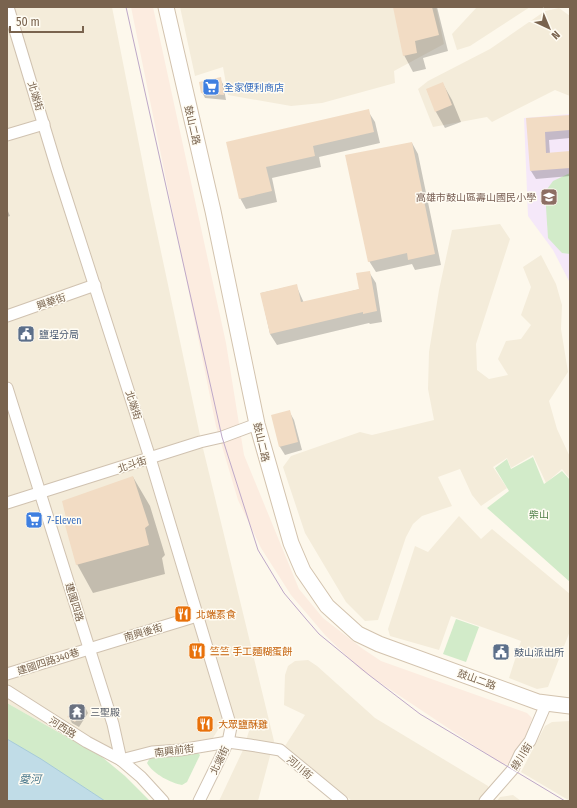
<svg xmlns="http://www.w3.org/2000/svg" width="577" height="808" viewBox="0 0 577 808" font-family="'Fira Sans Condensed','Noto Sans TC',sans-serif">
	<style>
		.residential { fill: #f4ecda }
		.commercial { fill: #fcece0 }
		.education { fill: #f5e8f9 }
		.green { fill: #d2ebc9 }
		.water { fill: #c0dce7; stroke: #a6cad9 }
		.shadow { fill: #0003 }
		.building { fill: #f2dcc4 }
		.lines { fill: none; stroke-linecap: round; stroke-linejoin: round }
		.street-casing { stroke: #d0c2b0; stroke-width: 13 }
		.secondary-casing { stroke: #d3c3ae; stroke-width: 17 }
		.street { stroke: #fff; stroke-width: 11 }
		.secondary { stroke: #fff; stroke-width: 15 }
		.tram { stroke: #bea8c8; stroke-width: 1 }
		.labels { text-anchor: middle; stroke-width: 3; stroke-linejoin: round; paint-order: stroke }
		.shop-label { font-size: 10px; fill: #366cbe; stroke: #fffcf3; text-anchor: start }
		.street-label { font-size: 10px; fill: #79634e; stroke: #fffcf3 }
		.education-label { font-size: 10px; fill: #785e54; stroke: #fffcf3; text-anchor: end }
		.service-label { font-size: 10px; fill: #4e5e75; stroke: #fffcf3; text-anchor: start }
		.park-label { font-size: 10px; fill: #4e7e45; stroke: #fffcf3 }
		.food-label { font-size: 10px; fill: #c56008; stroke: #fffcf3; text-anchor: start }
		.worship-label { font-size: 10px; fill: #5b616d; stroke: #fffcf3; text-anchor: start }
		.water-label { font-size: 11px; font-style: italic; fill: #47768b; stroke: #fffcf3 }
	</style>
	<rect width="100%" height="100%" fill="#fdf8ec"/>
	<g class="residential">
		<polygon points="7,7 112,7 150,200 201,440 274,741 258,801 219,801 243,750 249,731 240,721 221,725 211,741 102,757 7,703"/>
		<polygon points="180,7 436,7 444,44 394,71 395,83 322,103 291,106 228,95 223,67 195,76"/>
		<polygon points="477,7 530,7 470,46 457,50 452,34"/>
		<polygon points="559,8 570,16 570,96 555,90 492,122 487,117 433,127 418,89 428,81 490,49 545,11"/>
		<polygon points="500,224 510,239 476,344 477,370 489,379 508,375 498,359 506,341 521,339 531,325 521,315 531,287 523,267 541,255 556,284 562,305 561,329 568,372 549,401 557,429 570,457 570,479 562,469 546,483 533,455 511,468 507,458 493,467 507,488 481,506 472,495 460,469 438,477 452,506 422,516 413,524 406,537 378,620 365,621 346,602 305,533 283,467 291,456 360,432 372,435 434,420 428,389 429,352 439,290 452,230"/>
		<polygon points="459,516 481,539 492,529 570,594 570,631 548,687 537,689 509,678 521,641 451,616 439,650 390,636 388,629 415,546 428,552"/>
		<polygon points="308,660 317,666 375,718 488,786 490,793 482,801 352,801 285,746 305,715 284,705 285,675 288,666 295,661"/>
		<polygon points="570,721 570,801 521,772 545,726 552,722"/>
		<polygon points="513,795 521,801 497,801 500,797"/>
	</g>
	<polygon class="commercial" points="131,7 153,7 226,343 244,455 299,589 323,618 363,649 381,661 527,713 532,718 526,739 512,765 502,764 361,670 325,635 291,595 261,548 238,500 216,426"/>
	<polygon class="education" points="570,114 570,283 553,250 528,216 524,118"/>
	<g class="green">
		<polygon points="570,173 570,254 562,253 548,238 545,192 553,181"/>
		<polygon points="533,457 544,484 562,471 570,480 570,582 487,508 509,491 495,468 507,459 511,469"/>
		<polygon points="456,619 479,627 466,662 443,654"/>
		<polygon points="7,703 102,757 125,776 150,801 105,801 7,739"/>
		<path d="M198 753 200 755 187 782 182 785C171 783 153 774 147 763L150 758Z"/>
	</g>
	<polygon class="water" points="7,739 41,759 105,801 7,801"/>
	<g class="shadow">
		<polygon points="394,7 437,7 448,51 423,58 426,69 413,72 404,55"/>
		<polygon points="220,79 223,84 226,100 205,98 202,92"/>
		<polygon points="443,84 452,100 461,122 445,128 436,112 427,90"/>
		<polygon points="368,111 375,122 380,143 319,157 321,167 272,178 277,202 246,209 240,198 227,143"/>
		<polygon points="570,116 570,138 549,140 550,154 570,152 570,176 536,179 531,171 527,119"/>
		<polygon points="412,143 418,154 441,265 415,270 412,264 376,272 369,261"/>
		<polygon points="7,209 10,216 7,217"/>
		<polygon points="369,272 376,283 382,322 370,324 369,323 277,345 270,334 261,293 296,285 304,303 360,289"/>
		<polygon points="289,411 294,420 302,450 285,455 280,447 272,416"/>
		<polygon points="133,477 150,506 165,555 162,558 165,574 93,593 77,564 68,522"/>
		<polygon points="78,703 85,707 88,713 79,727 72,723 69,717"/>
	</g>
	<g class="building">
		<polygon points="393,7 432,7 439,35 415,41 417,53 403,56"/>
		<polygon points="221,77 224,95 201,93 199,82"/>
		<polygon points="443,82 452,105 435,112 426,89"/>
		<polygon points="369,109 374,132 313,146 315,156 266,167 272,191 239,199 226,142"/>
		<polygon points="570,115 570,130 545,132 546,153 570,151 570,168 530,171 526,118"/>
		<polygon points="412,142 435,254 408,260 407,253 368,262 345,155"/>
		<polygon points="370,271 377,311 363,314 363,312 270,334 260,293 297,284 301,302 359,289 356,273"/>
		<polygon points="290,410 298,442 279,447 271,415"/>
		<polygon points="133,476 149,525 145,528 149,545 76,565 65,525 67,522 62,501"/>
		<polygon points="78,702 86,706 75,722 67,717"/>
	</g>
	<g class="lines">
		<g class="street-casing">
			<g id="street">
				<polyline points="8,7 57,169 150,458 231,727 228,742 199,801"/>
				<polyline points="7,135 44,124"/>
				<polyline points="7,316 95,285"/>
				<polyline points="7,388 113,724 121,760"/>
				<polyline points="7,503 200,442 222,437 257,424"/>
				<polyline points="7,674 197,616"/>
				<polyline points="7,691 87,742 121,760 141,777 163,801"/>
				<polyline points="121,760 152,752 180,750 228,742 250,745 280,750 342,801"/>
				<polyline points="485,801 513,769 520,754 530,741 546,704"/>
			</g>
		</g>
		<g class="secondary-casing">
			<polyline id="secondary" points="166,7 213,211 257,424 291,543 303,571 327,606 358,634 379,644 538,702 570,706"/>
		</g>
		<use href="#street" class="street"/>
		<use href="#secondary" class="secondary"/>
		<polyline class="tram" points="126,7 222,437 258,550 284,593 306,619 319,634 369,675 420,714 565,801"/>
	</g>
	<defs>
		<g id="supermarket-square" transform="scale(0.9)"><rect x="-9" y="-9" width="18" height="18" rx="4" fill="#3f7fe0" stroke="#fffcf3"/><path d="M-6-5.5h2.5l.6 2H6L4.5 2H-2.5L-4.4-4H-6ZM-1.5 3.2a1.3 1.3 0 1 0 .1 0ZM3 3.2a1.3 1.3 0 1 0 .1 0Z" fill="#fff"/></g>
		<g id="school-square" transform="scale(0.9)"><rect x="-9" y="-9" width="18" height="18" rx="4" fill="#8d6e63" stroke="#fffcf3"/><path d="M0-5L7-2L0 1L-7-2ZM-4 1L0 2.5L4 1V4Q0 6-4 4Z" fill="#fff"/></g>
		<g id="civic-square" transform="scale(0.9)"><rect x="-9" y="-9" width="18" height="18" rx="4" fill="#5c6f8a" stroke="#fffcf3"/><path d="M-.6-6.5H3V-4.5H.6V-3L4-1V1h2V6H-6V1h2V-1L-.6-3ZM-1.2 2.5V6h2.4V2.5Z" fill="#fff"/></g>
		<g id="restaurant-square" transform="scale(0.9)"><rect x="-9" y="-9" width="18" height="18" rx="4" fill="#e8710a" stroke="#fffcf3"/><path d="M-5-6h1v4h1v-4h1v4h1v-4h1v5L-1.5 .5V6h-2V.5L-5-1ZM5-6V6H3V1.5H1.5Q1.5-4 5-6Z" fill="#fff"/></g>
		<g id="temple-square" transform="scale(0.9)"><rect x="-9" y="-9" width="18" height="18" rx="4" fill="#6b7280" stroke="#fffcf3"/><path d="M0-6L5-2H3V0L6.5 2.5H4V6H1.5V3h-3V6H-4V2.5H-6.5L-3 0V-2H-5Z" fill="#fff"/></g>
	</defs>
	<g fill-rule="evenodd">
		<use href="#supermarket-square" x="211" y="87"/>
		<use href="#school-square" x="549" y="197"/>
		<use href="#civic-square" x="26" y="334"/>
		<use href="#supermarket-square" x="34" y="520"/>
		<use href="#restaurant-square" x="183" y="614"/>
		<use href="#restaurant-square" x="197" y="651"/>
		<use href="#civic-square" x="501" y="652"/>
		<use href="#temple-square" x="77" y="712"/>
		<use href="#restaurant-square" x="205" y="724"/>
	</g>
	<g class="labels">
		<g class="shop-label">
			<text x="224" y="91">全家便利商店</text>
			<text x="47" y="524">7-Eleven</text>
		</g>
		<g class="street-label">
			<text transform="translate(36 96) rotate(73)" y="4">北端街</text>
			<text transform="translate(193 125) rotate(77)" y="4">鼓山二路</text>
			<text transform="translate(51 301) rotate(-19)" y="4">興華街</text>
			<text transform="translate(134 405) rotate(72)" y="4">北端街</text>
			<text transform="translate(262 442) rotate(77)" y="4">鼓山二路</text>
			<text transform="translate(132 464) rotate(-18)" y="4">北斗街</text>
			<text transform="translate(75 602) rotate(73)" y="4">建國四路</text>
			<text transform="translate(143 632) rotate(-16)" y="4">南興後街</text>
			<text transform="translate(48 661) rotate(-18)" y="4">建國四路340巷</text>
			<text transform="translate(477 679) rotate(20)" y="4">鼓山二路</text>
			<text transform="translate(63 727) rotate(33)" y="4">河西路</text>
			<text transform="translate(174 750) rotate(-7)" y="4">南興前街</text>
			<text transform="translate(521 756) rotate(-58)" y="4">綠川街</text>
			<text transform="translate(219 760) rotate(-64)" y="4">北端街</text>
			<text transform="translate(300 767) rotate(40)" y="4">河川街</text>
		</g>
		<g class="education-label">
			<text x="536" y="201">高雄市鼓山區壽山國民小學</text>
		</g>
		<g class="service-label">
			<text x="39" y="338">鹽埕分局</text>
			<text x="514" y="656">鼓山派出所</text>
		</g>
		<g class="park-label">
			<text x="539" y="518">柴山</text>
		</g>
		<g class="food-label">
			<text x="196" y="618">北端素食</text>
			<text x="210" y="655">竺竺 手工麵糊蛋餅</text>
			<text x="218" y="728">大眾鹽酥雞</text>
		</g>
		<g class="worship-label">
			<text x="90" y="716">三聖殿</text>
		</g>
		<g class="water-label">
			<text x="30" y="783">愛河</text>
		</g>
	</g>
	<rect width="577" height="808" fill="none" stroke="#79634e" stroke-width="16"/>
	<g transform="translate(549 28) rotate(136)" stroke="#fffcf3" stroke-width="3" paint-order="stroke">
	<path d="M0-3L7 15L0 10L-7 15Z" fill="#79634e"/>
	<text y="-6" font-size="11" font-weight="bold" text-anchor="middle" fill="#79634e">N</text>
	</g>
	<path d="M10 26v6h73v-6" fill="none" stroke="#79634e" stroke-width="2"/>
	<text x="16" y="26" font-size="12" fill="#79634e" stroke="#fffcf3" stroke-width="3" paint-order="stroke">50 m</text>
</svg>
